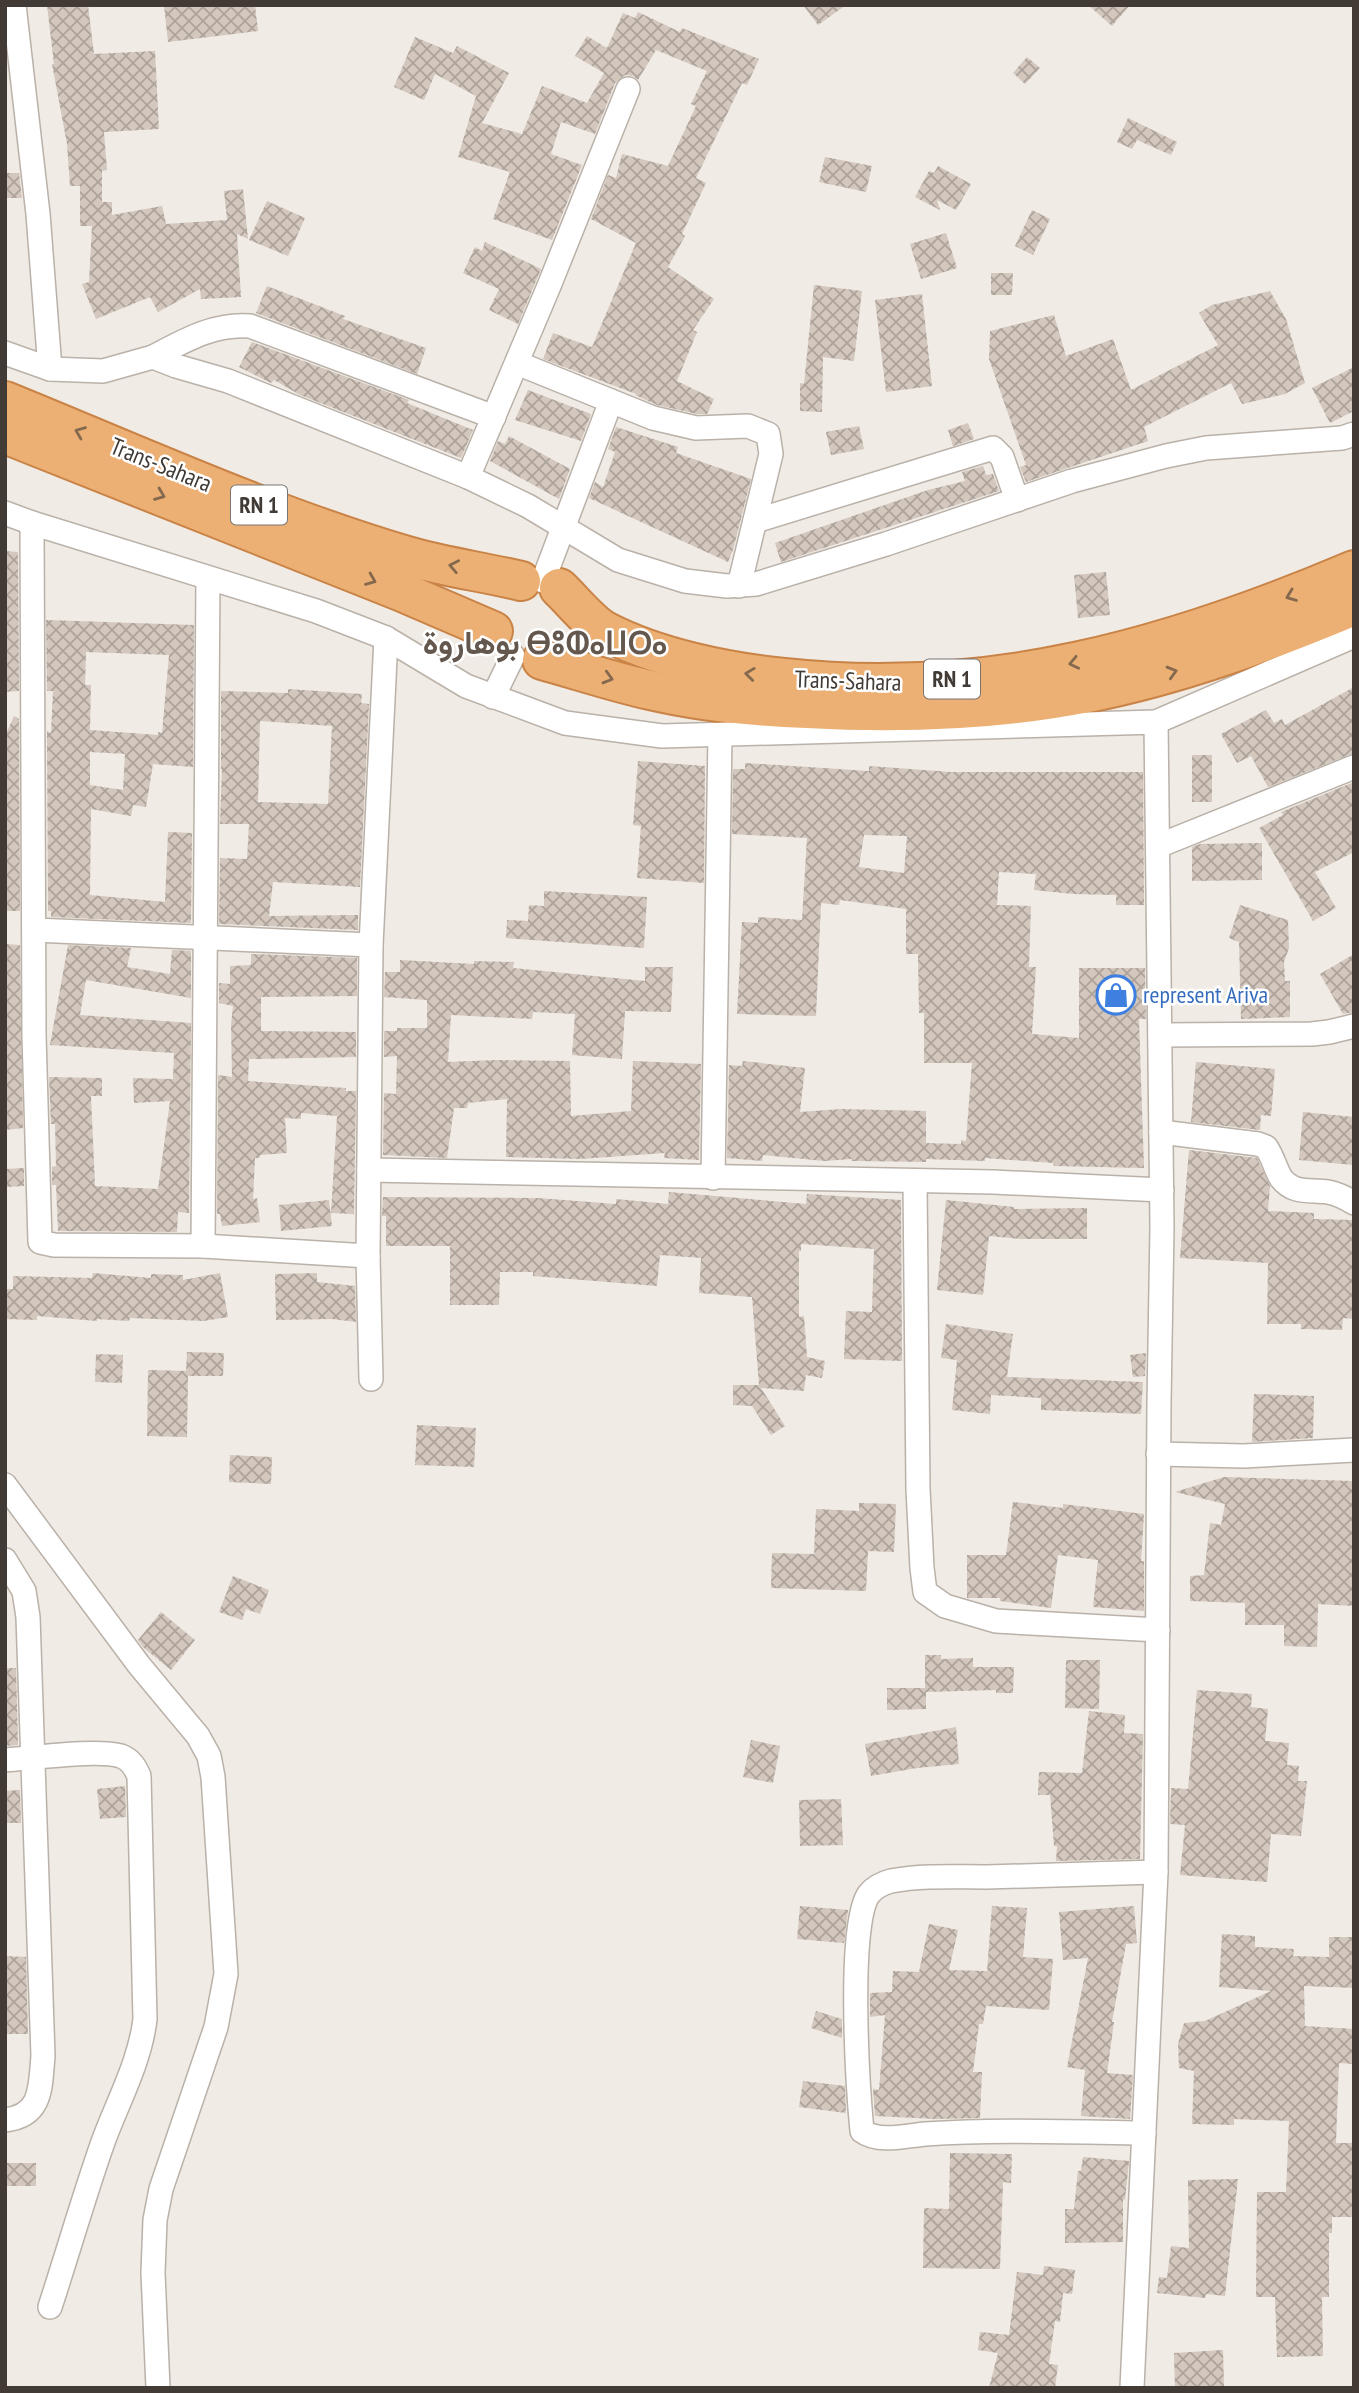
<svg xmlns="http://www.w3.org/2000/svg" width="1359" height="2393" viewBox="0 0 1359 2393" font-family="'PT Sans Narrow',Vazirmatn,'Noto Sans Tifinagh',sans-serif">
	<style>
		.building { fill: url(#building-cross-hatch); fill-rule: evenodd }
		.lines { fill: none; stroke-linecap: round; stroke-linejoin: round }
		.street-casing { stroke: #bab1a8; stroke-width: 26 }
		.highway-casing { stroke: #c98346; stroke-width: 42 }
		.street { stroke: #fff; stroke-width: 23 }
		.highway { stroke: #ecb074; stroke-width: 38 }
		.oneway { stroke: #85694e }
		.labels { text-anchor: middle; stroke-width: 5; stroke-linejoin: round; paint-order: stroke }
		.shield { fill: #fff; stroke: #7a7572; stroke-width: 2 }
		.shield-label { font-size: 23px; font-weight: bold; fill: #413a35 }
		.street-label { font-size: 24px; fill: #413a35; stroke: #fff }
		.shop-label { font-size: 24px; fill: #366cbe; stroke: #fff; text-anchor: start }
		.district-label { font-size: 32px; font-weight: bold; fill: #63574e; stroke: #fff }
	</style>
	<defs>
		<pattern id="building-cross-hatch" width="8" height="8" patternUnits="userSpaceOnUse" patternTransform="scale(1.75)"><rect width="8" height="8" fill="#d3c7be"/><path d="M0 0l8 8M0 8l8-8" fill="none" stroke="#ada39b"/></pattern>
	</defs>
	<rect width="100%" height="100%" fill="#f0ebe5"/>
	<g class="building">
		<polygon points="47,5 88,5 94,54 155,51 159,129 104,132 107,170 102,171 102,202 112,202 112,215 162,206 166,224 227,220 224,191 243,189 248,239 237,234 241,297 201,299 200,289 158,312 150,297 96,319 82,284 89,282 92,226 80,226 80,186 70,186 67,144 52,64 54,64"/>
		<polygon points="164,5 255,5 258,31 168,42"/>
		<polygon points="803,5 846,5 818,25"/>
		<polygon points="1088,5 1130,5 1112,26"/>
		<polygon points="638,12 680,32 682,28 759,59 747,85 742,83 696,178 706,183 682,234 685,236 668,267 714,299 693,330 697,332 677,381 714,399 707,414 697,414 657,405 635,395 636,394 543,359 553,333 592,347 636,243 591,219 608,175 616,178 622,154 668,166 696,106 691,104 707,71 656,50 638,80 633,76 625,75 615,83 595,134 561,122 551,154 582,165 552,240 493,219 510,172 458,157 476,96 435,74 424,100 394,87 415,37 453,53 457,46 509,73 482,123 522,134 542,86 587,103 604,73 575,56 587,36 607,48 623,13 635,18"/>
		<polygon points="1027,57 1040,68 1025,84 1013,73"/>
		<polygon points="1128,118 1177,142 1171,155 1137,140 1132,149 1117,142"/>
		<polygon points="825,157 872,166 866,192 819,182"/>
		<polygon points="938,166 971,184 956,210 937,200 940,210 915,197 929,171 934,173"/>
		<polygon points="5,173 19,173 22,198 5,198"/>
		<polygon points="267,201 305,218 288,256 249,240"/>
		<polygon points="1032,210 1050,219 1033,255 1015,246"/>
		<polygon points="946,233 957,268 921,279 910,244"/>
		<polygon points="485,242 541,269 518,324 489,310 499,289 463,273 475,247 482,251"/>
		<polygon points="991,273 1013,273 1012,295 991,295"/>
		<polygon points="814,285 862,291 854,361 823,357 822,412 800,411 800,383 804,384"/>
		<polygon points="267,286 345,316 343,319 426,348 417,374 256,313"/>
		<polygon points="1270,291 1286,319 1305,383 1285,394 1242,404 1231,383 1144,427 1148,441 1026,482 1020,467 1026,465 989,359 990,331 1054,315 1066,356 1113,339 1131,390 1218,345 1199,313 1212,305"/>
		<polygon points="922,294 932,386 886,392 875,300"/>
		<polygon points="252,342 409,400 407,403 473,430 461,458 300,395 274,380 271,383 239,367"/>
		<polygon points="1354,367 1354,411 1330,423 1312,388"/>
		<polygon points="528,390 591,414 581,441 515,420"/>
		<polygon points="968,423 974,439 953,446 948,430"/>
		<polygon points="859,426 864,449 831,455 826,432"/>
		<polygon points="616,427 678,447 676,453 751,479 733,550 728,562 589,498 595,482 603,487 615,452 608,449"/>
		<polygon points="509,436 570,469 559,499 490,461 498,441 505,444"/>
		<polygon points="983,466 986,475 993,474 999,491 781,562 775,543 928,490 965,481 962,472"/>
		<polygon points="5,551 18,552 19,691 5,692"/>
		<polygon points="1106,572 1110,615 1078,618 1074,575"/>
		<path d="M46 620 194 625 193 767 153 764 146 807 133 805 131 816 91 809 90 895 165 902 168 832 192 833 191 923 51 917V911H48L47 731 51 733 53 691H47ZM86 652 169 655 162 733 158 732V735L90 730 91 685H85ZM90 752 125 754 123 790 90 785Z"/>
		<polygon points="1354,687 1354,753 1268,787 1251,756 1237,763 1221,734 1266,710 1274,723 1282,719 1285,725"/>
		<path d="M288 689 362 694 361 703 369 704 360 887 273 882 269 916 358 915V930L219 924 220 858 247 859 249 824H220L222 769H221V691L288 693ZM260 721 332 726 328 804 258 802Z"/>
		<polygon points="14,716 19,719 20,911 5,911 5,736"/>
		<rect x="1192" y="755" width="20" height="47"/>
		<polygon points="638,761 705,766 704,883 637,878 641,826 633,825"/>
		<path d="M745 763 869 771V766L951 772H1143L1144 905H1116V895L1073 894 1034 890 1036 874 999 872 997 905 1031 906 1029 967H1036L1032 1034 1079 1038V968H1145L1146 1019H1139L1144 1168 1054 1166 1053 1163 985 1158V1161L926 1159V1162L852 1161V1159L824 1161 763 1155 762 1161 727 1158 729 1065 742 1066 743 1061 805 1068 800 1112 841 1109 926 1111V1143L961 1144V1140L966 1141 972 1063H924V1013H919L918 954H906V909L840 900 839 905 821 903 816 1016 737 1014 742 922 758 923V917L802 920 807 838 732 834 733 769H745ZM864 835 907 836 904 873 859 867Z"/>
		<polygon points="1354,782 1354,852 1315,872 1336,908 1313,921 1259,828 1283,815 1281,812"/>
		<polygon points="1262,843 1262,880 1192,881 1192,847 1200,844"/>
		<polygon points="544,891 647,897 644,948 506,938 507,920 528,921 529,905 544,906"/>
		<polygon points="1240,905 1288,920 1289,948 1284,962 1285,981 1290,981 1290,1017 1241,1019 1239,942 1229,938"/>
		<polygon points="5,944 20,945 23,1128 5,1130"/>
		<polygon points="68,945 131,948 127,967 170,974 172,950 191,951 191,998 86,980 80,1015 191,1023 189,1213 178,1212 177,1232 58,1231 56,1185 52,1185 52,1167 56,1166 55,1124 51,1124 49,1077 102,1078 102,1096 91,1096 95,1186 158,1189 170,1101 134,1103 133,1078 173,1079 174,1053 50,1045"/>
		<polygon points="251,954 357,958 357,996 261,997 261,1031 356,1032 356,1057 249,1059 248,1081 346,1088 346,1091 356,1091 354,1214 331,1213 337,1116 301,1113 301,1119 285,1118 287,1153 260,1155 259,1158 255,1158 253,1199 257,1198 260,1222 222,1226 220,1214 217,1214 218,1075 232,1077 231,1025 233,1006 219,1003 219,983 230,984 230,966 251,965"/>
		<polygon points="1354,954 1354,1012 1343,1014 1320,974"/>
		<polygon points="400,960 474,964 474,961 514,962 513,968 645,981 645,967 673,967 671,1012 625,1011 622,1059 572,1055 575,1014 533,1012 532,1019 451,1015 448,1062 497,1060 570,1061 571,1116 631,1111 633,1061 701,1064 699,1160 664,1158 665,1153 580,1159 506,1157 507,1099 468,1103 467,1108 454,1108 447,1158 383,1155 384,1093 396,1094 397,1056 384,1057 384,1031 397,1031 397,1028 427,1028 427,1000 384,997 385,972 400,972"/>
		<polygon points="1196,1062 1275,1069 1271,1116 1261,1115 1260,1130 1191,1122"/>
		<polygon points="1303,1112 1354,1117 1354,1165 1299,1160"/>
		<polygon points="1189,1150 1257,1158 1270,1186 1268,1211 1314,1213 1314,1219 1354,1220 1354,1319 1343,1318 1342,1330 1301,1329 1301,1324 1267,1324 1268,1263 1180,1258"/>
		<polygon points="24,1168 24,1186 5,1187 5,1169"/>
		<polygon points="669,1192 806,1204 807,1194 901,1200 902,1361 844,1359 846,1311 872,1312 874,1249 801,1244 801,1251 799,1251 799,1317 804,1316 807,1357 825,1361 822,1378 806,1375 804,1391 761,1388 785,1426 771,1435 752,1406 733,1405 733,1385 759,1385 752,1297 699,1293 701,1258 660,1255 657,1286 533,1276 533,1272 500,1272 499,1305 450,1305 450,1246 386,1246 386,1216 382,1216 383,1197 538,1198 616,1204 616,1199 668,1204"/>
		<polygon points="329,1200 332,1226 281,1231 279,1205"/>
		<polygon points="946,1200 1014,1207 1014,1209 1087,1208 1087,1239 1021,1239 989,1236 983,1295 937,1290"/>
		<polygon points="93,1273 151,1278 151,1274 183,1275 183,1280 220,1273 228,1317 204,1321 130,1318 129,1321 97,1319 97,1321 37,1316 37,1320 5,1319 5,1289 13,1289 13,1276 92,1278"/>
		<polygon points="317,1273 317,1282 355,1286 356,1322 332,1319 276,1320 275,1274"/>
		<polygon points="946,1324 1013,1334 1007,1377 1143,1382 1141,1414 1041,1410 1041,1398 991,1395 990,1414 952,1410 957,1360 941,1358"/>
		<polygon points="187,1352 224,1353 223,1376 188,1376 187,1437 147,1436 148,1370 186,1371"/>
		<polygon points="1146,1353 1145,1376 1133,1377 1130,1355"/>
		<polygon points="96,1354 123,1355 122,1383 95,1382"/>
		<polygon points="1254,1394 1314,1396 1313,1438 1252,1442"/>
		<polygon points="417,1425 476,1428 474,1467 415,1465"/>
		<polygon points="230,1455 272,1457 271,1484 229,1482"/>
		<polygon points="1224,1477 1354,1481 1354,1606 1318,1604 1317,1647 1284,1646 1284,1625 1245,1625 1245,1603 1190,1601 1190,1576 1204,1575 1210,1523 1221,1525 1225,1504 1175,1492"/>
		<polygon points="1013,1502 1063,1508 1063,1504 1144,1514 1141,1561 1144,1561 1144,1611 1093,1607 1098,1560 1058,1555 1051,1608 1000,1601 1000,1598 967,1598 967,1555 1006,1555"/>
		<polygon points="859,1503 896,1504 894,1552 868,1551 866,1591 771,1588 772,1553 814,1554 816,1509 859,1511"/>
		<polygon points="233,1576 269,1590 260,1614 246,1609 242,1620 219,1612"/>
		<polygon points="161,1612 195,1640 171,1670 144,1648 138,1640"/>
		<polygon points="925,1655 941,1655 941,1659 973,1658 973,1667 1014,1667 1013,1693 996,1693 996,1690 926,1692 926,1709 887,1710 887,1688 925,1688"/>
		<polygon points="1066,1660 1100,1660 1099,1709 1065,1708"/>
		<polygon points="5,1668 16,1668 18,1745 5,1746"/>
		<polygon points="1197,1690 1252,1694 1251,1707 1268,1709 1265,1741 1289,1743 1287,1765 1299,1766 1298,1781 1307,1781 1301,1836 1271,1834 1267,1882 1180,1875 1185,1825 1170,1824 1171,1788 1188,1789"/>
		<polygon points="1089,1711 1125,1715 1124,1733 1143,1734 1140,1859 1056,1861 1057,1846 1054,1846 1050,1795 1038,1795 1039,1772 1082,1773"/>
		<polygon points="956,1727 959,1764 917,1768 871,1776 865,1744"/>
		<polygon points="751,1740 780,1746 773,1783 743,1777"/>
		<polygon points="125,1786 126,1817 100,1819 97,1789"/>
		<polygon points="20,1790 21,1823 5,1823 5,1791"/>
		<polygon points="841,1799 843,1845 800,1846 799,1800"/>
		<polygon points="800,1906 848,1910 844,1943 797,1939"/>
		<polygon points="992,1906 1027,1908 1023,1957 1053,1959 1049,2010 986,2006 983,2024 979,2024 973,2072 982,2072 980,2118 936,2119 875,2116 873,2089 879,2090 885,2015 870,2017 870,1993 892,1992 893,1971 919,1972 929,1924 958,1930 949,1970 987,1971"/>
		<polygon points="1134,1906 1137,1943 1126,1944 1112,2022 1114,2022 1107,2073 1133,2075 1130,2119 1081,2116 1085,2070 1067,2067 1088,1958 1063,1960 1059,1912"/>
		<polygon points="1222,1934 1255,1936 1255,1947 1294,1949 1293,1956 1329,1957 1329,1937 1354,1937 1354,1988 1304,1986 1305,2026 1354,2029 1354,2064 1339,2063 1336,2143 1354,2143 1354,2217 1332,2217 1332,2233 1329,2233 1329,2297 1322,2297 1323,2356 1277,2357 1275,2297 1256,2297 1257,2192 1286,2192 1289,2121 1234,2119 1234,2125 1192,2124 1194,2071 1179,2068 1178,2044 1184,2023 1205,2021 1271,1991 1219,1987"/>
		<polygon points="5,1956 26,1957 28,2034 5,2034"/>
		<polygon points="816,2011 842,2019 842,2038 811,2028"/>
		<polygon points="803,2081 845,2086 846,2113 799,2107"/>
		<polygon points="950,2153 1012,2154 1011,2183 1003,2182 1000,2269 923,2268 924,2208 949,2209"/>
		<polygon points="1083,2157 1129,2161 1125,2200 1123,2199 1123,2242 1065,2243 1065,2209 1074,2209 1078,2171 1081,2171"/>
		<rect x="7" y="2163" width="29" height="23"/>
		<polygon points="1238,2179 1225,2296 1206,2294 1205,2298 1157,2293 1159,2277 1167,2278 1171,2246 1189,2248 1188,2180"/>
		<polygon points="1044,2266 1075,2270 1072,2294 1063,2293 1060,2322 1055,2321 1049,2364 1058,2365 1055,2388 989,2388 998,2353 978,2350 980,2332 1009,2335 1017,2272 1043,2275"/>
		<polygon points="1223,2350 1224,2386 1175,2388 1174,2353"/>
	</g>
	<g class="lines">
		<g class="street-casing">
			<g id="street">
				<polyline points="14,5 38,214 50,369"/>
				<polyline points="5,353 50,369 103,371 153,357 176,366 228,381 468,477 528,506 618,560 685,581 727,586 756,584 886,544 1072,481 1166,456 1206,448 1342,438 1354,434"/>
				<path d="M153 357C184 341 214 323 250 326L494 417"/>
				<polyline points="517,363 653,418 696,428 748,426 768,434 771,454 739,586"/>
				<polyline points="468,477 549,286 628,89"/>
				<polyline points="5,513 32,523 316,611 386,638 466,686 565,723 662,736 1156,722 1162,1227 1159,1403 1156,1872 1132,2388"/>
				<polyline points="755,521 993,448 1002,457 1017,500"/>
				<polyline points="32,523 34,1035 40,1242 54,1245 203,1246 368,1256"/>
				<polyline points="543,581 611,401"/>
				<polyline points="493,697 513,656"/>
				<polyline points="1156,722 1354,636"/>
				<polyline points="1158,846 1354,767"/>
				<polyline points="35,930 371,945"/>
				<polyline points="1160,1035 1312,1034 1329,1032 1354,1026"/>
				<path d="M1161 1132 1258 1144 1266 1147C1273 1157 1275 1168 1281 1178 1294 1195 1311 1189 1328 1192 1338 1194 1346 1198 1354 1203"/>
				<polyline points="369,1170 993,1182 1162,1190"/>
				<polyline points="713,1178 720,735"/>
				<polyline points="915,1182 918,1489 922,1568 925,1592 945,1606 996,1621 1158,1630"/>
				<polyline points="203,1246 208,578"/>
				<polyline points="371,1379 368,1256 371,945 386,638"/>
				<polyline points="1158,1454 1244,1456 1354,1450"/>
				<polyline points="5,1485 139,1665 198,1736 209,1756 213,1777 226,1974 216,2027 161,2189 155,2220 153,2273 158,2388"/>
				<path d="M5 1560 24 1591 28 1617 43 2056C40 2086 43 2116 5 2120"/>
				<path d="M5 1760C33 1758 97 1749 121 1756 131 1760 135 1767 139 1776L145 2019C140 2062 118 2101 103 2142 84 2196 68 2252 50 2307"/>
				<path d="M1144 2133C1071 2132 998 2129 925 2134 906 2136 878 2143 862 2131 858 2090 847 1924 869 1894 874 1888 883 1883 891 1881 922 1875 956 1877 987 1877 1043 1875 1100 1874 1156 1872"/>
			</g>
		</g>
		<g class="highway-casing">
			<g id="highway">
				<path d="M5 401C138 455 269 515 407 556 444 567 484 572 521 581"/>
				<polyline points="5,434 400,591 493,631"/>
				<path d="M559 588C572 600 590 623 605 631 657 658 726 672 784 678 988 700 1168 649 1354 570"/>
				<path d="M542 660C578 670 614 682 650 690 701 702 755 707 807 709 900 714 996 711 1087 693 1179 675 1268 642 1354 606"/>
			</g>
		</g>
		<use href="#street" class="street"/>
		<use href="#highway" class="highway"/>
	</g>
	<defs><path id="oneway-chevron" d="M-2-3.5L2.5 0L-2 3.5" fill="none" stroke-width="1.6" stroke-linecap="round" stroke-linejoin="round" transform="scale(1.75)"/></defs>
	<g class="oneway">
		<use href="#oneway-chevron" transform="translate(80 432) rotate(-158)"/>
		<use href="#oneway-chevron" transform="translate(160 495) rotate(22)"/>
		<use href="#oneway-chevron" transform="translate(454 566) rotate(-169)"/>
		<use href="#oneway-chevron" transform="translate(371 580) rotate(22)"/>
		<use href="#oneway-chevron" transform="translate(1291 596) rotate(159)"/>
		<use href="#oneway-chevron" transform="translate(1074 663) rotate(168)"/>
		<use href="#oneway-chevron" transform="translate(1172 672) rotate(-16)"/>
		<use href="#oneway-chevron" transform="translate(750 674) rotate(-173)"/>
		<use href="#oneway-chevron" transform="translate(608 678) rotate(16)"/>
	</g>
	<defs>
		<g id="shop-ring" transform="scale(2.0125)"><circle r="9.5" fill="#fff" stroke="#3f7fe0" stroke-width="1.5"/><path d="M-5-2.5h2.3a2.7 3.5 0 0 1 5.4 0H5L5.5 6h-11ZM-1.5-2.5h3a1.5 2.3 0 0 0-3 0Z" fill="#3f7fe0"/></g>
	</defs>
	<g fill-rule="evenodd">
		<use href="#shop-ring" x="1116" y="995"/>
	</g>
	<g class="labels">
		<g class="shield">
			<rect x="231" y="485.5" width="56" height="39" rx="5"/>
			<rect x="924" y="659.5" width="56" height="39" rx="5"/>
		</g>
		<g class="shield-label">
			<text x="259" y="513">RN 1</text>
			<text x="952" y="687">RN 1</text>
		</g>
		<g class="street-label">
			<text transform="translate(161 465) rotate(22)" y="8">Trans-Sahara</text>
			<text transform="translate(848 681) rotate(2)" y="8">Trans-Sahara</text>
		</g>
		<g class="shop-label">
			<text x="1143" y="1003">represent Ariva</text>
		</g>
		<g class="district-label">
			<text x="545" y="654">بوهاروة ⴱⵓⵀⴰⵡⵔⴰ</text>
		</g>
	</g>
	<rect width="1359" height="2393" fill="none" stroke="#413a35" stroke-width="14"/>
</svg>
